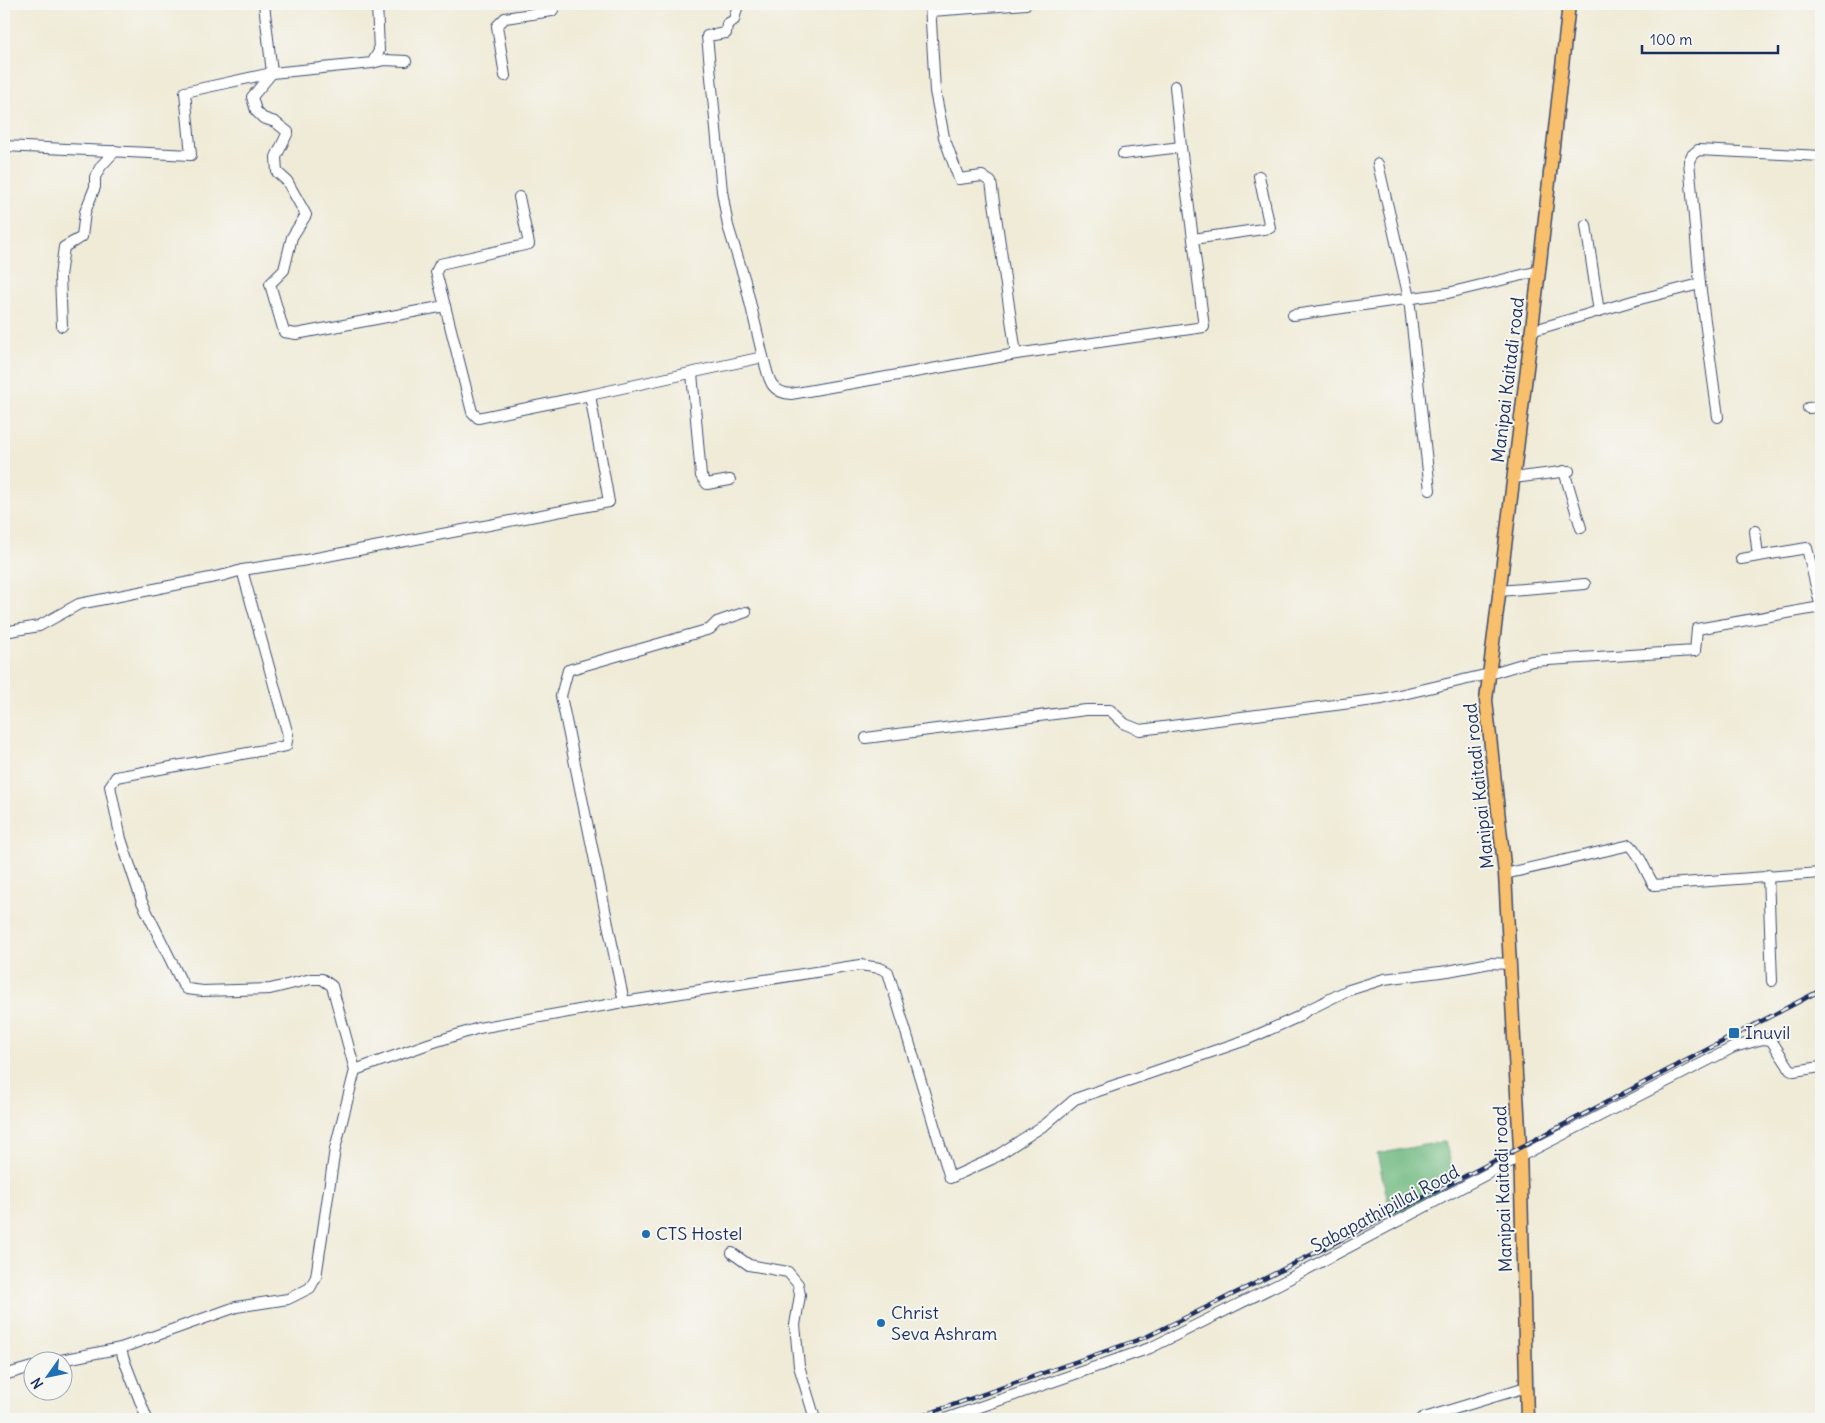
<svg xmlns="http://www.w3.org/2000/svg" width="1825" height="1423" viewBox="0 0 1825 1423" font-family="Delius,sans-serif">
	<style>
		.forest { fill: #70b980; stroke: #46746f }
		.lines { fill: none; stroke-linecap: round; stroke-linejoin: round }
		.minor-casing { stroke: #3b4b70; stroke-width: 12 }
		.major-casing { stroke: #3b4b70; stroke-width: 15 }
		.minor { stroke: #fff; stroke-width: 10 }
		.major { stroke: #f8bf6c; stroke-width: 12 }
		.rail-casing { stroke: #1b2f5e; stroke-width: 4.5 }
		.rail { stroke: #f6f6f2; stroke-width: 2.5; stroke-dasharray: 8; stroke-linecap: butt }
		.poi-dot { fill: #1f6fb2; stroke: #f6f6f2; stroke-width: 2 }
		.labels { text-anchor: middle; stroke-width: 4; stroke-linejoin: round; paint-order: stroke }
		.street-label { font-size: 18px; fill: #1b2f5e; stroke: #f6f6f2 }
		.poi-label { font-size: 18px; fill: #1b2f5e; stroke: #f6f6f2; text-anchor: start }
	</style>
	<rect width="100%" height="100%" fill="#f6f6f2"/>
	<filter id="ink" filterUnits="userSpaceOnUse"><feTurbulence type="fractalNoise" baseFrequency=".02" numOctaves="2"/><feDisplacementMap in="SourceGraphic" scale="10" xChannelSelector="R" yChannelSelector="G"/><feConvolveMatrix kernelMatrix="1 2 1 2 8 2 1 2 1" color-interpolation-filters="sRGB"/></filter>
	<filter id="wash" filterUnits="userSpaceOnUse"><feTurbulence type="fractalNoise" baseFrequency=".0096" numOctaves="4" result="noise"/><feDisplacementMap in="SourceGraphic" scale="20" xChannelSelector="R" yChannelSelector="G"/><feGaussianBlur stdDeviation="1.12" result="paint"/><feColorMatrix in="noise" values="0 0 0 0 0 0 0 0 0 0 0 0 0 0 0 0 0 1.4 0 .05"/><feComposite in="paint" operator="in"/></filter>
	<g filter="url(#wash)">
		<rect width="100%" height="100%" fill="#f0ebd7"/>
		<polygon class="forest" points="1445,1141 1457,1185 1392,1219 1377,1154"/>
	</g>
	<g filter="url(#ink)">
		<g class="lines">
			<g class="minor-casing">
				<g id="minor">
					<polyline points="264,4 272,73 252,97 256,111 263,118 275,122 288,132 276,157 277,172 287,181 306,215 292,237 284,270 270,284 284,332 296,334 445,306 436,272 440,264 529,244 519,197"/>
					<polyline points="738,4 734,20 727,24 726,33 707,36 722,191 728,226 745,281 763,357"/>
					<polyline points="930,4 935,91 944,137 959,179 982,176 991,182 1016,354"/>
					<polyline points="931,11 1026,4"/>
					<polyline points="372,63 384,60 406,61"/>
					<polyline points="505,76 497,26 505,18 552,11 557,4"/>
					<polyline points="1175,86 1181,147"/>
					<polyline points="4,146 191,155 185,92 272,73 372,63 379,51 377,4"/>
					<polyline points="1123,154 1181,147 1193,239"/>
					<polyline points="1378,164 1409,298 1430,490"/>
					<polyline points="1586,225 1599,312"/>
					<polyline points="1700,284 1718,417"/>
					<polyline points="445,306 472,412 478,418 590,395"/>
					<polyline points="1293,315 1448,293 1539,271"/>
					<polyline points="62,326 60,276 64,247 82,237 85,212 95,187 95,177 101,166 115,151"/>
					<polyline points="1531,331 1636,300 1700,284 1689,161 1692,155 1698,150 1821,156"/>
					<polyline points="692,373 701,476 707,484 730,480"/>
					<polyline points="1808,408 1821,407"/>
					<polyline points="1564,471 1581,528"/>
					<polyline points="1513,478 1569,471"/>
					<polyline points="1755,531 1758,556"/>
					<polyline points="1741,559 1807,548 1821,608"/>
					<polyline points="1499,591 1585,584"/>
					<path d="M4 632 39 626 79 604 225 575 242 570 301 561 609 502 590 395 763 357C769 376 768 392 791 394L1016 354 1204 327 1193 239 1270 228 1259 176"/>
					<polyline points="866,738 1086,710 1110,710 1125,724 1140,730 1382,699 1489,674 1532,661 1695,651 1697,629 1821,607"/>
					<path d="M1505 874 1630 845C1641 855 1645 872 1654 885L1821 873"/>
					<polyline points="1768,875 1772,981"/>
					<polyline points="624,1002 561,696 568,670 710,629 717,622 746,612"/>
					<polyline points="355,1070 431,1043 479,1028 624,1002 860,965 880,968 888,972 950,1178 992,1159 1046,1124 1075,1099 1246,1040 1298,1017 1306,1011 1346,991 1384,979 1448,971 1490,963 1510,964"/>
					<polyline points="732,1253 749,1265 788,1272 798,1284 800,1295 795,1325 799,1366 815,1419"/>
					<polyline points="121,1348 236,1307 288,1299 310,1288 316,1277 335,1149 355,1070 332,986 322,979 311,979 270,989 203,991 187,989 182,983 142,902 121,839 110,786 116,777 286,746 288,735 242,570"/>
					<polyline points="61,1360 121,1348 123,1357 147,1419"/>
					<polyline points="4,1375 32,1367"/>
					<polyline points="945,1419 1150,1348 1279,1284 1521,1156 1734,1047 1763,1039 1771,1040 1790,1069 1794,1071 1821,1067"/>
					<polyline points="1421,1419 1526,1387"/>
				</g>
			</g>
			<g class="major-casing">
				<polyline id="major" points="1527,1419 1520,1148 1505,874 1486,700 1539,271 1569,4"/>
			</g>
			<use href="#minor" class="minor"/>
			<use href="#major" class="major"/>
			<g class="rail-casing">
				<polyline id="rail" points="913,1419 1146,1337 1262,1280 1479,1169 1821,990"/>
			</g>
			<use href="#rail" class="rail"/>
		</g>
	</g>
	<g class="poi-dot">
		<rect x="1728" y="1027" width="12" height="12" rx="2.5"/>
		<circle cx="646" cy="1234" r="5"/>
		<circle cx="881" cy="1323" r="5"/>
	</g>
	<g class="labels">
		<g class="street-label">
			<text transform="translate(1508 380) rotate(-83)" y="6">Manipai Kaitadi road</text>
			<text transform="translate(1479 786) rotate(-96)" y="6">Manipai Kaitadi road</text>
			<text transform="translate(1503 1189) rotate(-92)" y="6">Manipai Kaitadi road</text>
			<text transform="translate(1385 1209) rotate(-28)" y="6">Sabapathipillai Road</text>
		</g>
		<g class="poi-label">
			<text x="1745" y="1039">Inuvil</text>
			<text x="656" y="1240">CTS Hostel</text>
			<text x="891" y="1319">Christ<tspan x="891" dy="21">Seva Ashram</tspan></text>
		</g>
	</g>
	<rect width="1825" height="1423" fill="none" stroke="#f6f6f2" stroke-width="20"/>
	<g transform="translate(48 1376) rotate(237)"><circle r="24" fill="#f6f6f2" stroke="#9ea6b7"/>
	<path d="M0-4L9 19L0 12L-9 19Z" fill="#1f6fb2"/>
	<text y="-8" font-size="14" font-weight="bold" text-anchor="middle" fill="#1b2f5e">N</text>
	</g>
	<path d="M1642 45v8h136v-8" fill="none" stroke="#1b2f5e" stroke-width="2.5"/>
	<text x="1650" y="45" font-size="15" fill="#1b2f5e" stroke="#f6f6f2" stroke-width="4" paint-order="stroke">100 m</text>
</svg>
